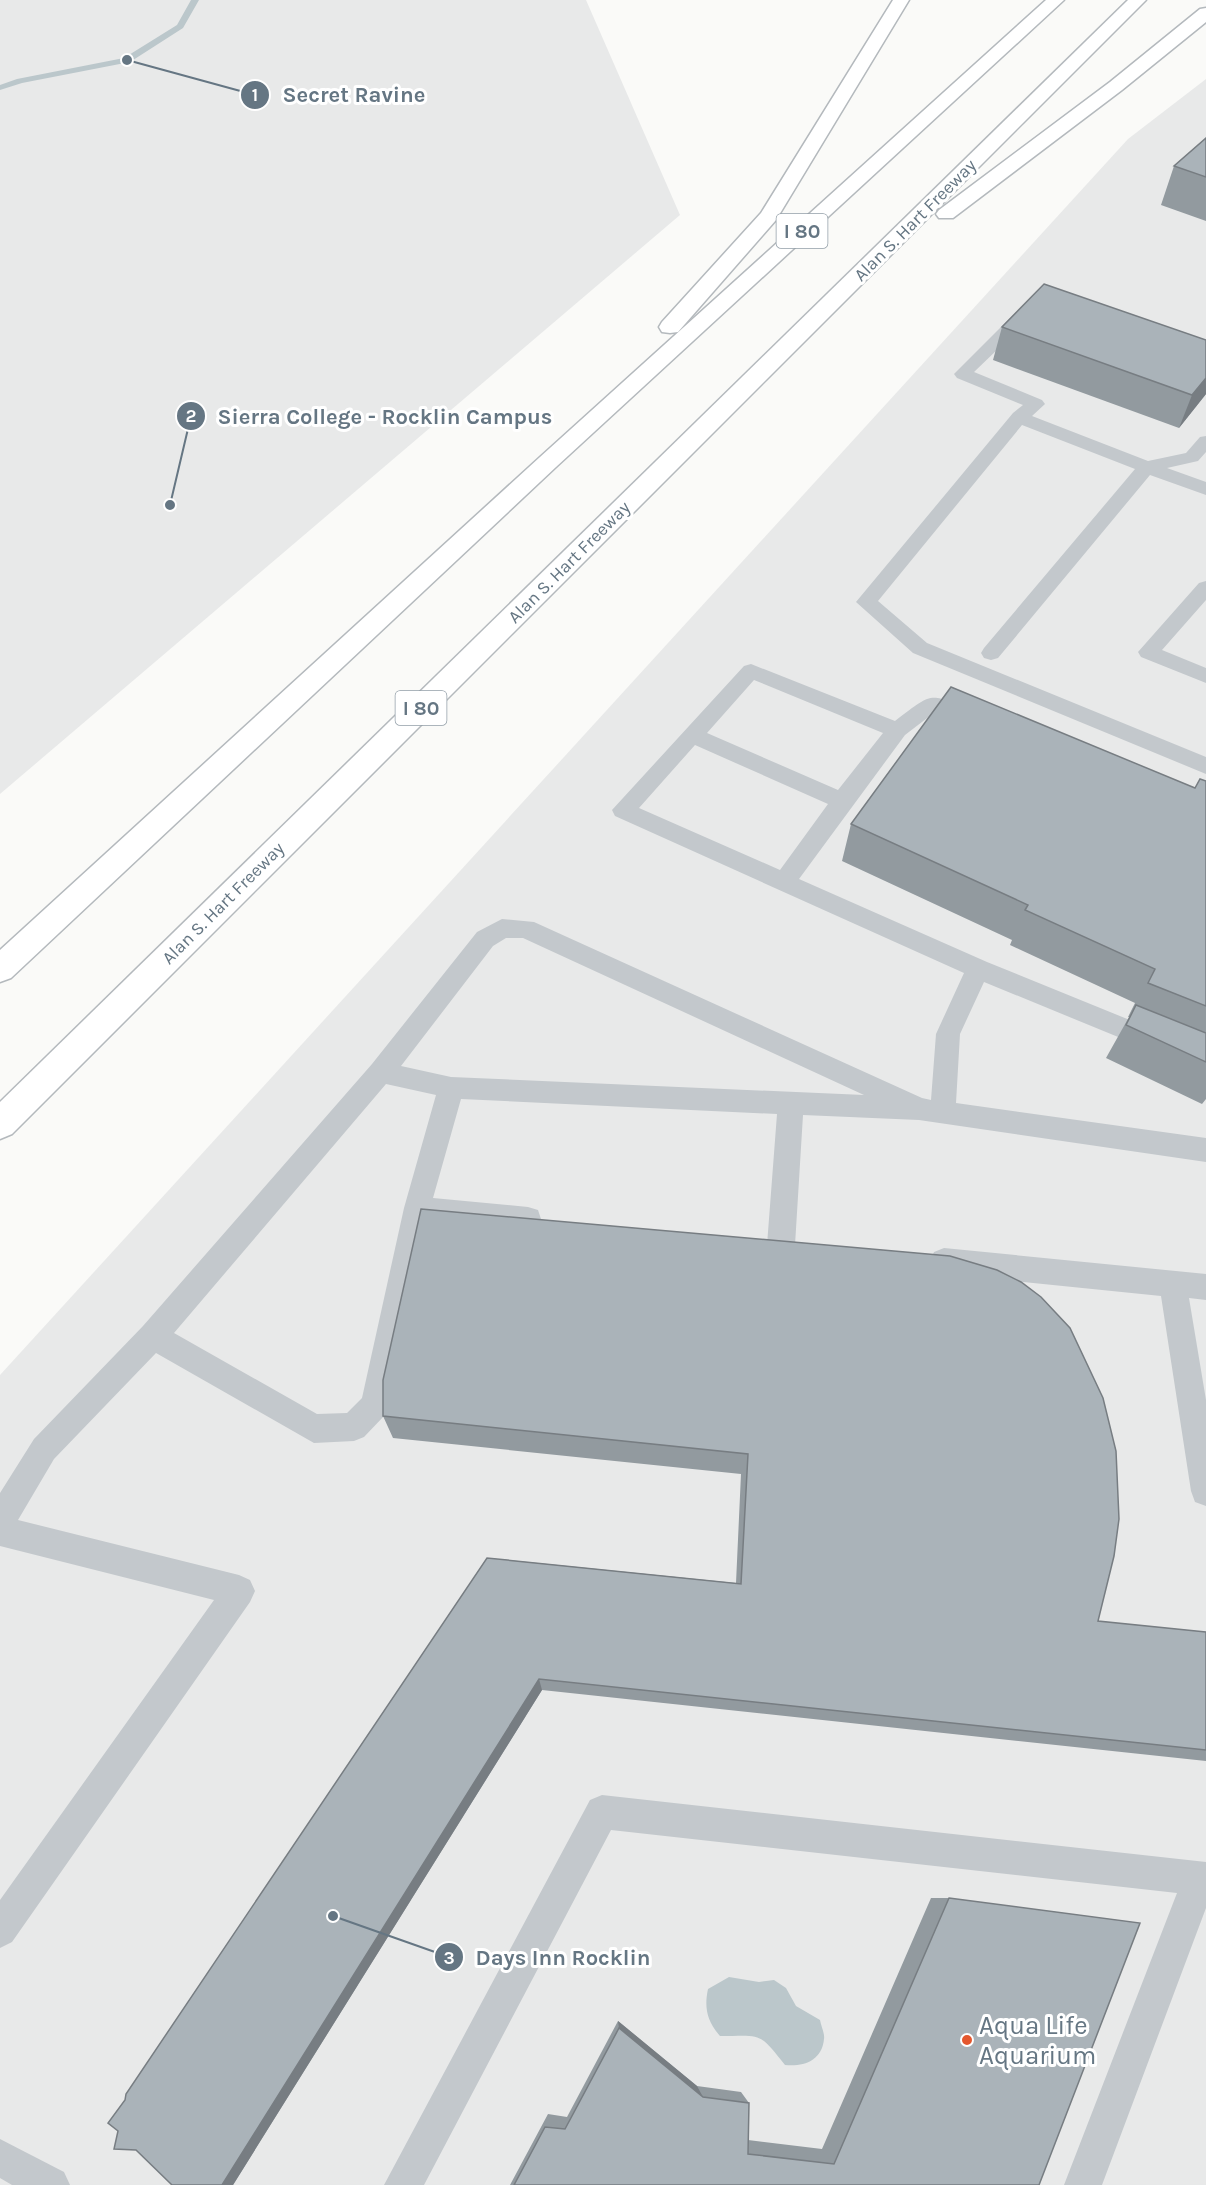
<svg xmlns="http://www.w3.org/2000/svg" width="1206" height="2185" viewBox="0 0 1206 2185" font-family="Karla,sans-serif">
	<style>
		.built { fill: #e8e9e9 }
		.water { fill: #bbc7cb }
		.lines { fill: none; stroke-linecap: round; stroke-linejoin: round }
		.stream { fill: #bbc7cb; fill-rule: evenodd }
		.highway-casing { stroke: #b4b9bd; stroke-width: 3 }
		.lane { fill: #c3c8cc; fill-rule: evenodd }
		.highway { fill: #fff; fill-rule: evenodd }
		.wall { fill: #929a9f }
		.shaded-wall { fill: #777d82 }
		.building { fill: #aab3b9; stroke: #777d82; stroke-width: 1.5 }
		.poi-dot { fill: #e4572e; stroke: #fff; stroke-width: 2 }
		.labels { text-anchor: middle; stroke-width: 6; stroke-linejoin: round; paint-order: stroke }
		.far-street-label { font-size: 18px; fill: #657683; stroke: #fff }
		.shield { fill: #fff; stroke: #939fa8; stroke-width: 1.5 }
		.shield-label { font-size: 20px; font-weight: bold; fill: #657683 }
		.near-poi-label { font-size: 26px; fill: #657683; stroke: #fff; text-anchor: start }
		.leader { fill: none; stroke: #657683; stroke-width: 2 }
		.callout-dot { fill: #657683; stroke: #fff; stroke-width: 2 }
		.mark-label { font-size: 18px; text-anchor: middle; font-weight: bold; fill: #fff }
		.callout-label { font-size: 22px; text-anchor: middle; font-weight: bold; fill: #657683; stroke: #fff; stroke-width: 6; stroke-linejoin: round; paint-order: stroke }
	</style>
	<rect width="100%" height="100%" fill="#fafaf8"/>
	<g class="built">
		<polygon points="0,0 586,0 680,215 0,794"/>
		<polygon points="1206,79 1206,2185 0,2185 0,1375 1128,139"/>
	</g>
	<path class="water" d="M729 1977 759 1982 774 1980 786 1988 796 2006 820 2020C821 2026 825 2034 824 2039 822 2061 803 2067 785 2065 758 2031 762 2036 720 2036 707 2021 704 2008 708 1989Z"/>
	<g class="lines">
		<polygon class="stream" points="191,0 199,0 183,28 130,62 22,83 0,90 0,85 17,79 124,58 177,25"/>
		<g class="highway-casing">
			<g id="highway">
				<polygon points="893,0 909,0 776,220 678,332 670,333 662,332 659,327 662,322 761,213"/>
				<polygon points="1046,0 1064,0 556,467 11,978 0,982 0,950 540,457"/>
				<polygon points="1128,0 1146,0 12,1134 0,1139 0,1102"/>
				<polygon points="1206,8 1206,22 1122,90 953,218 939,218 936,214 939,210 1110,82 1200,9"/>
			</g>
		</g>
		<g class="lane">
			<polygon points="1022,311 1028,312 1030,316 1028,320 974,372 1042,400 1045,404 1032,416 1148,461 1186,453 1200,437 1206,436 1206,452 1198,461 1167,468 1206,482 1206,495 1150,475 998,658 991,660 984,658 981,653 984,648 1135,469 1022,425 878,601 927,643 1206,757 1206,774 913,653 856,602 1013,413 1023,405 957,378 954,374 1016,312"/>
			<polygon points="1206,581 1206,600 1162,650 1206,668 1206,683 1141,657 1138,652 1199,583"/>
			<path d="M751 664 895 721C936 690 928 693 976 713L979 718 976 723 968 726 935 712 905 735 799 879 987 962 1206 1051V1073L984 982 960 1034 956 1103 1206 1138V1162L919 1120 803 1115 795 1245 791 1254 781 1257 771 1254 767 1245 777 1114 461 1099 433 1198 528 1207 538 1210 541 1219 538 1228 528 1231 428 1221 390 1405 385 1415 364 1437 354 1441 314 1443 156 1353 54 1459 18 1520 239 1575 250 1580 255 1591 250 1602 12 1942 0 1948V1900L214 1600 0 1546V1493L34 1439 143 1326 372 1064 477 932 502 919 534 922 922 1098 931 1100 936 1034 964 973 615 816 612 810 744 666ZM754 680 883 733 838 790 707 733ZM695 745 828 804 780 870 639 808ZM506 938H523L864 1095 451 1077 401 1066 493 946ZM386 1084 436 1095 404 1208 362 1398 347 1413 317 1414 174 1333Z"/>
			<polygon points="944,1248 1206,1274 1206,1300 1189,1298 1206,1400 1206,1506 1195,1502 1191,1491 1161,1296 944,1274 934,1270 930,1261 934,1252"/>
			<polygon points="602,1795 1206,1862 1206,1908 1102,2185 1064,2185 1177,1893 611,1830 424,2185 384,2185 590,1800"/>
			<polygon points="0,2139 64,2172 70,2185 12,2185 0,2178"/>
		</g>
		<use href="#highway" class="highway"/>
	</g>
	<g class="wall">
		<polygon points="1206,138 1206,221 1161,205 1174,166"/>
		<polygon points="1002,327 1206,394 1179,428 993,360"/>
		<polygon points="1206,781 1206,1099 1202,1104 1106,1058 1129,1017 1128,1017 1135,1003 1010,945 1012,940 842,861 851,824 1195,788"/>
		<polygon points="421,1209 1098,1621 1206,1632 1206,1761 542,1690 233,2185 172,2185 125,2100 487,1558 736,1583 741,1474 393,1438 383,1416"/>
		<polygon points="931,1898 949,1898 1039,2185 510,2185 548,2114 567,2117 618,2021 697,2086 741,2092 749,2103 748,2140 822,2149"/>
	</g>
	<g class="shaded-wall">
		<polygon points="1206,378 1206,394 1179,428 1192,395"/>
		<polygon points="539,1679 542,1690 233,2185 222,2185"/>
		<polygon points="618,2021 697,2086 703,2097 619,2028"/>
	</g>
	<g class="building">
		<polygon points="1206,138 1206,177 1174,166"/>
		<polygon points="1044,284 1206,340 1206,378 1192,395 1002,327"/>
		<polygon points="951,687 1195,788 1200,779 1206,781 1206,1006 1148,983 1155,969 1025,910 1028,905 851,824"/>
		<polygon points="1136,1005 1206,1033 1206,1062 1126,1025"/>
		<polygon points="421,1209 950,1256 997,1270 1021,1282 1041,1297 1070,1328 1103,1398 1116,1451 1119,1519 1114,1556 1098,1621 1206,1632 1206,1750 539,1679 222,2185 172,2185 136,2150 114,2149 118,2131 108,2123 125,2100 126,2094 487,1558 741,1584 748,1454 383,1416 383,1380"/>
		<polygon points="949,1898 1140,1923 1039,2185 514,2185 545,2127 565,2129 619,2028 703,2097 749,2103 748,2154 834,2164"/>
	</g>
	<circle class="poi-dot" cx="967" cy="2040" r="6"/>
	<g class="labels">
		<g class="far-street-label">
			<text transform="translate(915 220) rotate(-45)" y="6">Alan S. Hart Freeway</text>
			<text transform="translate(569 562) rotate(-45)" y="6">Alan S. Hart Freeway</text>
			<text transform="translate(223 903) rotate(-45)" y="6">Alan S. Hart Freeway</text>
		</g>
		<g class="shield">
			<rect x="776.5" y="214" width="51" height="34" rx="4.5"/>
			<rect x="395.5" y="691" width="51" height="34" rx="4.5"/>
		</g>
		<g class="shield-label">
			<text x="802" y="238">I 80</text>
			<text x="421" y="715">I 80</text>
		</g>
		<g class="near-poi-label">
			<text x="979" y="2034">Aqua Life<tspan x="979" dy="30">Aquarium</tspan></text>
		</g>
	</g>
	<path class="leader" d="M127 60L255 95M170 505L191 416M333 1916L449 1957"/>
	<g class="callout-dot">
		<circle cx="127" cy="60" r="6"/>
		<circle cx="170" cy="505" r="6"/>
		<circle cx="333" cy="1916" r="6"/>
		<circle cx="255" cy="95" r="15"/>
		<circle cx="191" cy="416" r="15"/>
		<circle cx="449" cy="1957" r="15"/>
	</g>
	<g class="mark-label">
		<text x="255" y="101">1</text>
		<text x="191" y="422">2</text>
		<text x="449" y="1964">3</text>
	</g>
	<g class="callout-label">
		<text x="354" y="102">Secret Ravine</text>
		<text x="385" y="424">Sierra College - Rocklin Campus</text>
		<text x="563" y="1965">Days Inn Rocklin</text>
	</g>
</svg>
